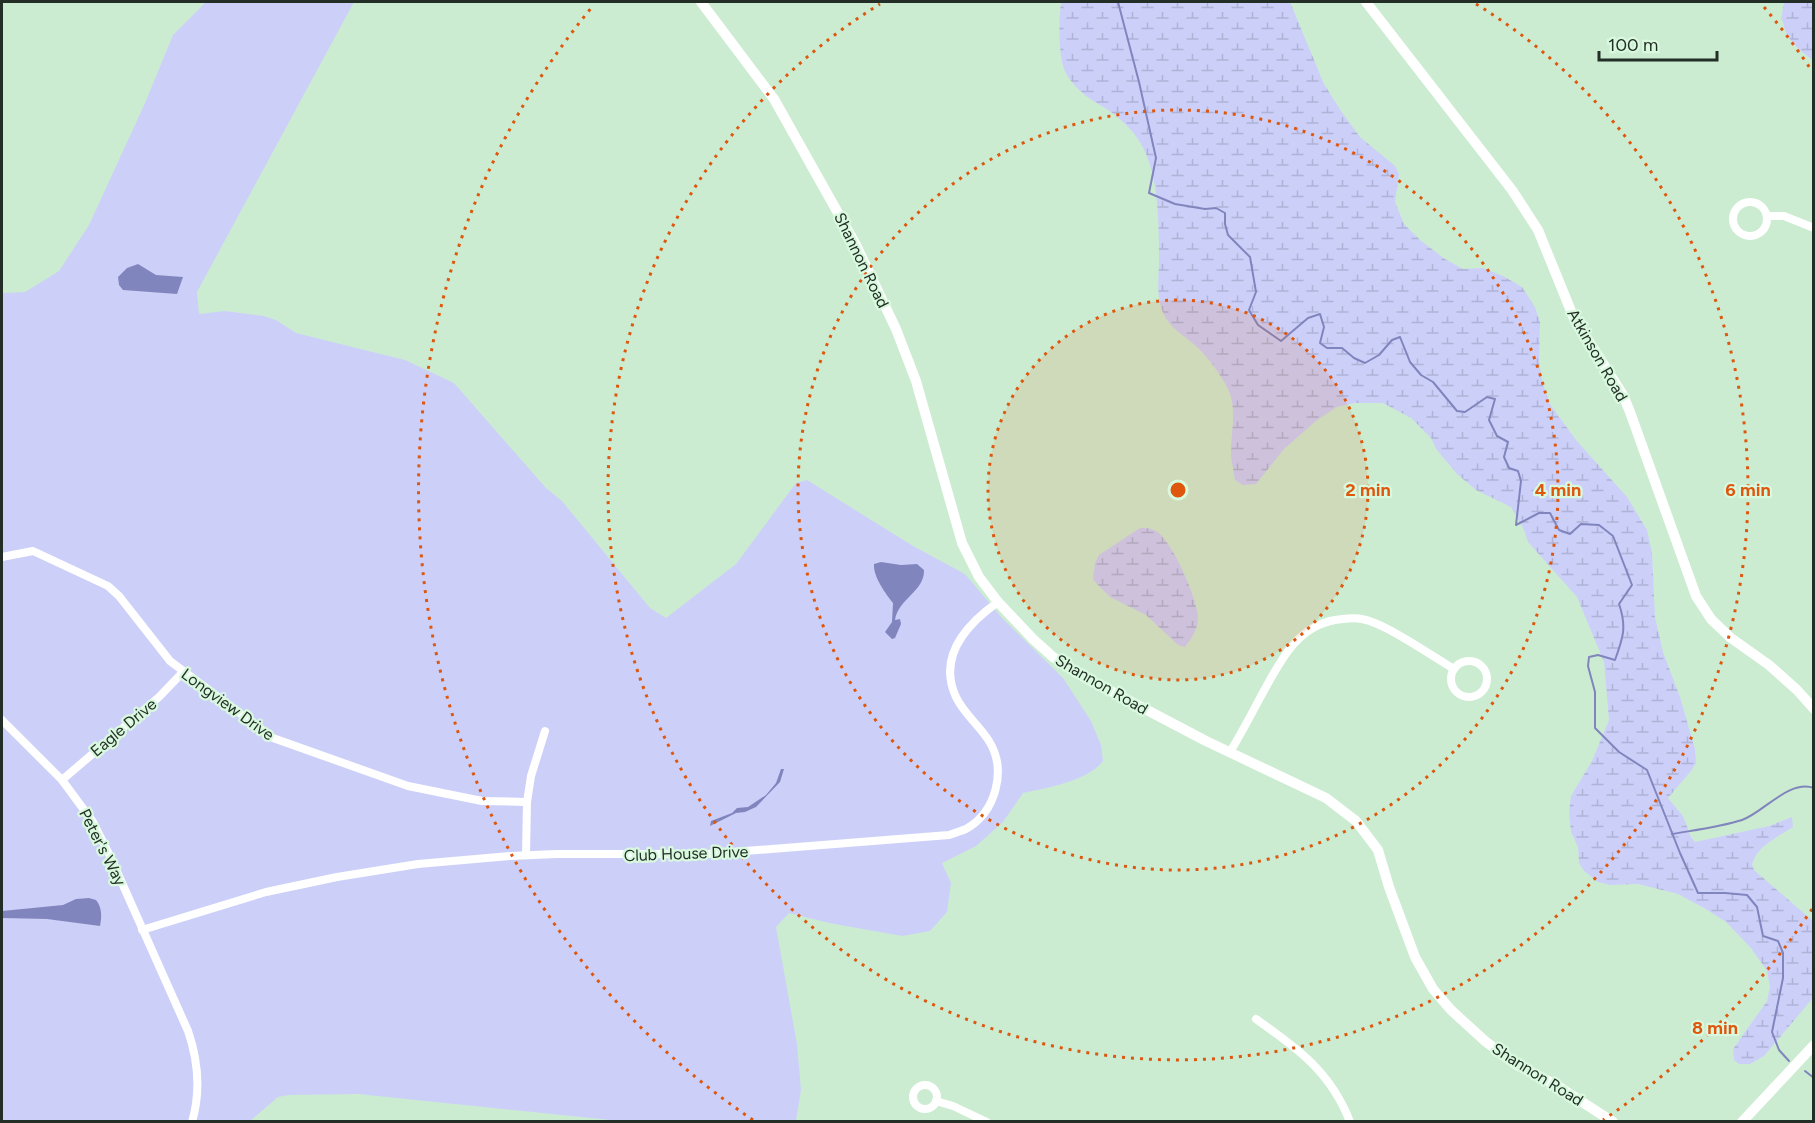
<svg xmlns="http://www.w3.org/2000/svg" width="1815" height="1123" viewBox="0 0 1815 1123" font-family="Figtree,sans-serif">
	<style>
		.green { fill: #ccd0f9 }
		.wetland { fill: url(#wetland-marsh) }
		.water { fill: #8185bd }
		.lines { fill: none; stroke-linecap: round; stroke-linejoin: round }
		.stream { stroke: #8185bd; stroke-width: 2 }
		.minor { stroke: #fff; stroke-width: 8 }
		.tertiary { stroke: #fff; stroke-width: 10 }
		.ring { fill: none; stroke: #de570d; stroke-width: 3; stroke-dasharray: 3 6 }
		.labels { text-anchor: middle; stroke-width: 4.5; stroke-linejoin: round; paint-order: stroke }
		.street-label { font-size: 16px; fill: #232f26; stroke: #d9f9df }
		.centre { fill: #de570d; stroke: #d9f9df; stroke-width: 3 }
		.ring-label { font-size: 18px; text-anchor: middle; font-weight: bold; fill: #de570d; stroke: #d9f9df; stroke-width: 4.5; stroke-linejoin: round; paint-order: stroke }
	</style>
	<defs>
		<pattern id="wetland-marsh" width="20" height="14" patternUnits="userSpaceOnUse" patternTransform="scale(1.5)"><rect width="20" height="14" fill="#ccd0f9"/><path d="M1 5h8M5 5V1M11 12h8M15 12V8" fill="none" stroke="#afb3d5"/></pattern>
	</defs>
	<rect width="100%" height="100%" fill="#ccecd2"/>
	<path class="green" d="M206 2H354L197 292 199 314 225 311 264 316 276 320 296 333 405 360 454 383 546 488 562 501 650 608 666 618 736 564 796 483 807 480 913 546 965 574 1002 618 1063 678 1091 721 1101 745 1103 761C1088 781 1047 788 1023 793L1003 822 976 846 942 863 951 883 947 912 930 931 902 936 829 923 789 913 776 927 797 1044 801 1090 796 1121H620L358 1094 289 1095 278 1097 250 1121H2V293L25 292 59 271 89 225 145 103 173 35Z"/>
	<g class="wetland">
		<path d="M1061 2H1290L1324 84 1341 111 1360 137 1395 166 1399 174 1395 202 1404 224 1420 240 1445 259 1463 269 1483 268 1503 276 1522 287 1535 307 1540 322 1539 362 1543 384 1550 404 1576 440 1627 497 1647 530 1652 553 1655 617 1663 652 1680 697 1695 749 1696 763 1691 771 1668 798 1683 816 1691 837 1695 842 1769 826 1792 817 1793 827C1778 837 1756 846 1752 865L1755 871 1813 921V998L1764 1056 1750 1064H1739L1734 1060 1733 1049 1767 1001 1770 987 1767 971 1751 948 1726 922 1704 908 1678 894 1638 884 1610 885 1598 882 1584 871 1579 863 1578 847 1571 832 1569 812 1571 796 1592 761 1609 720 1604 662 1577 597 1528 542 1524 530 1511 507 1476 490 1457 474 1436 449 1431 438 1411 418 1383 403H1354L1337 407 1317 420 1284 449 1256 484 1243 485 1235 480C1234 472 1232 464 1231 457 1230 435 1238 410 1228 389 1221 375 1210 360 1199 349 1186 336 1168 328 1162 310 1156 294 1159 276 1159 260 1159 224 1159 175 1141 144 1131 126 1113 112 1095 102 1083 95 1069 82 1064 69 1058 51 1059 20 1061 2Z"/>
		<path d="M1784 2H1813V60C1800 51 1785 39 1783 22L1781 20Z"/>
		<path d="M1140 528C1144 528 1150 528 1154 530 1171 537 1197 598 1198 617 1198 629 1192 638 1185 647L1178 645 1146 615 1110 597 1093 580 1095 563 1099 555Z"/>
	</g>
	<g class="water">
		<polygon points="138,264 156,275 183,277 177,294 123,290 119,285 118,277 127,268"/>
		<path d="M881 562 901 565 917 564 924 570C925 591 898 599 895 620L900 619 901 624 895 638 892 639 885 632 892 622 893 603C886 594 873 577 874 564Z"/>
		<polygon points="781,769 784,769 780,782 756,807 745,812 736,813 710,826 711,821 732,813 737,808 748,807 766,795 776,783"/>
		<path d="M89 898 96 900C102 907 102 917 100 926L47 919 2 918V911L63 905 76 899Z"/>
	</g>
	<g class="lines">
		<g class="stream">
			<path d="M1118 2 1139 82 1156 158 1149 193 1175 204 1205 209 1216 208 1225 213V224L1228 235 1250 257 1256 292 1249 310 1258 325 1281 341 1308 318 1320 314 1324 327 1320 343 1327 348H1342L1354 358 1365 363 1379 355 1392 340 1400 337 1410 362 1421 375 1433 382 1457 411 1465 412 1487 397 1495 399 1489 420 1497 436 1508 442 1504 457 1509 468 1518 471 1521 481 1516 525 1539 513H1550L1559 530 1570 534 1581 524 1599 525 1613 536 1632 585 1619 604C1627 627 1623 638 1615 660L1598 655 1589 657 1588 666 1595 692V728L1619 752 1647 770 1680 853 1698 893H1725L1747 895 1757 907 1763 936 1778 941 1783 953V978L1772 1032 1779 1050 1789 1061"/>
			<path d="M1672 834C1695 830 1720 827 1742 820 1763 813 1789 779 1814 788"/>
			<polyline points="1805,1071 1814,1078"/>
		</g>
		<g class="minor">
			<circle cx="1750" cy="219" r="17"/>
			<polyline points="1767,216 1784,216 1814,228"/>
			<polyline points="2,557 33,551 108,586 119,596 170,661 273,738 408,786 482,801 527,802"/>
			<circle cx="1469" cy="679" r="18"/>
			<path d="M2 720 62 780 93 822 110 856 188 1031C198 1060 201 1091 192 1122"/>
			<path d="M1230 752C1241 734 1251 715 1261 696 1279 664 1295 627 1335 620 1344 619 1353 617 1362 619 1385 623 1432 656 1454 669"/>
			<polyline points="62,780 159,697 183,672"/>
			<polyline points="526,855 527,802 531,776 545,731"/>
			<path d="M142 930 266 892 337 877 418 864 510 856 556 854H707L949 835C955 833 961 831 966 829 996 812 1007 770 989 741 979 725 964 714 956 697 937 656 967 624 998 602"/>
			<path d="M1256 1019C1297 1048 1331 1072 1350 1122"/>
			<circle cx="925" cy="1097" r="12"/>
			<polyline points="936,1101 953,1106 987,1122"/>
		</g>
		<g class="tertiary">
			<polyline points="701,2 774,99 856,245 896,329 916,381 962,543 979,577 998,602 1033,639 1053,657 1084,677 1206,741 1326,798 1356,821 1378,850 1389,887 1415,957 1433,989 1451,1010 1485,1041 1515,1064 1556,1085 1613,1122"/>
			<polyline points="1366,2 1512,190 1538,230 1573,316 1623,395 1630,412 1696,596 1711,619 1731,638 1769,665 1797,690 1814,709"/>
			<polyline points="1742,1122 1814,1045"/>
		</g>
	</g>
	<circle cx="1178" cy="490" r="190" fill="#de570d" fill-opacity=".12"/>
	<g class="ring">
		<circle cx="1178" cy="490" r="190"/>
		<circle cx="1178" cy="490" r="380"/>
		<path d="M1476 4A570 570 0 1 1 880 4"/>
		<path d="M1812 909A760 760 0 0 1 1603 1120M753 1120A760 760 0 0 1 592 7M1764 7A760 760 0 0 1 1812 71"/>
	</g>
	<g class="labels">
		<g class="street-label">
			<text transform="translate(862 260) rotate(64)" y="6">Shannon Road</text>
			<text transform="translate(1598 355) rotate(60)" y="6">Atkinson Road</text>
			<text transform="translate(1102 684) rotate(30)" y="6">Shannon Road</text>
			<text transform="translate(228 704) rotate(36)" y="6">Longview Drive</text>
			<text transform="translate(123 727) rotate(-40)" y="6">Eagle Drive</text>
			<text transform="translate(103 847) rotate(63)" y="6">Peter's Way</text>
			<text transform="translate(686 853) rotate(-2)" y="6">Club House Drive</text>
			<text transform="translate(1538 1074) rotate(32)" y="6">Shannon Road</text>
		</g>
	</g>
	<circle cx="1178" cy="490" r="9" class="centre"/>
	<g class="ring-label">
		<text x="1368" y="496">2 min</text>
		<text x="1558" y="496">4 min</text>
		<text x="1748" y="496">6 min</text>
		<text x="1715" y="1034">8 min</text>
	</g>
	<rect width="1815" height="1123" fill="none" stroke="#232f26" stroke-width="6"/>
	<path d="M1599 51v9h118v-9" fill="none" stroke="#232f26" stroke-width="3"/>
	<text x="1608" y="51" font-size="18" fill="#232f26" stroke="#d9f9df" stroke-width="4.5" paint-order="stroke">100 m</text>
</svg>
